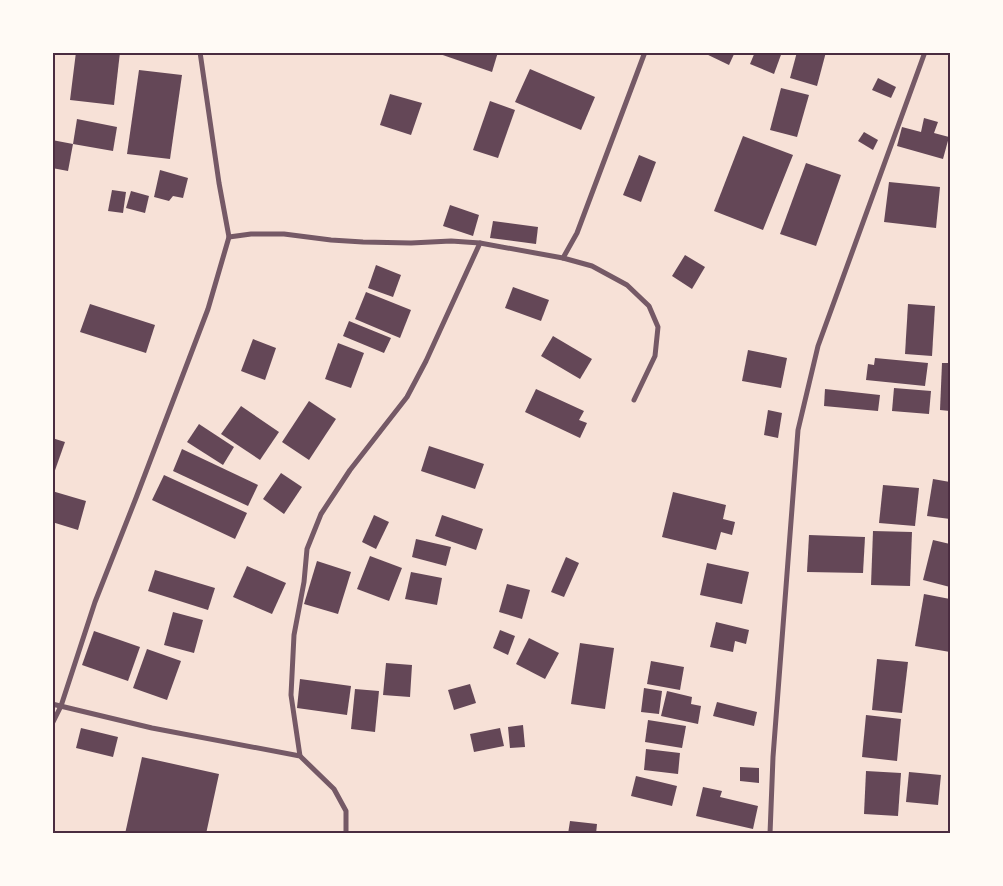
<svg xmlns="http://www.w3.org/2000/svg" width="1003" height="886" viewBox="0 0 1003 886" font-family="'DM Sans',sans-serif">
	<style>
		.building { fill: #644757 }
		.lines { fill: none; stroke-linecap: round; stroke-linejoin: round }
		.minor { stroke: #755966; stroke-width: 5 }
		.neatline { fill: none; stroke: #4a2c40; stroke-width: 2 }
	</style>
	<rect width="100%" height="100%" fill="#f7e1d7"/>
	<g class="building">
		<polygon points="76,52 120,52 114,105 70,100"/>
		<polygon points="434,52 498,52 492,72"/>
		<polygon points="702,52 735,52 729,65"/>
		<polygon points="755,52 782,52 774,74 750,64"/>
		<polygon points="797,52 826,52 817,86 790,78"/>
		<polygon points="530,69 595,97 581,130 515,102"/>
		<polygon points="139,70 182,75 170,159 127,154"/>
		<polygon points="878,78 896,87 891,98 872,90"/>
		<polygon points="781,88 809,95 797,137 770,130"/>
		<polygon points="390,94 422,103 411,135 380,125"/>
		<polygon points="490,101 515,110 498,158 473,150"/>
		<polygon points="924,118 938,122 934,133 949,137 943,159 897,146 902,127 921,132"/>
		<polygon points="77,119 117,127 113,151 73,144"/>
		<polygon points="864,132 878,140 873,150 858,141"/>
		<polygon points="743,136 793,155 763,230 714,211"/>
		<polygon points="52,140 73,144 68,171 52,168"/>
		<polygon points="639,155 656,162 641,202 623,195"/>
		<polygon points="806,163 841,175 816,246 780,234"/>
		<polygon points="160,170 188,178 183,198 173,196 169,201 154,197"/>
		<polygon points="889,182 940,187 936,228 884,222"/>
		<polygon points="112,190 126,192 123,213 108,211"/>
		<polygon points="131,191 149,196 145,213 126,208"/>
		<polygon points="450,205 479,215 473,236 443,226"/>
		<polygon points="493,221 538,227 536,244 490,238"/>
		<polygon points="685,255 705,267 692,289 672,276"/>
		<polygon points="376,265 401,275 393,297 368,288"/>
		<polygon points="513,287 549,300 541,321 505,308"/>
		<polygon points="366,292 411,310 400,338 355,319"/>
		<polygon points="90,304 155,325 146,353 80,332"/>
		<polygon points="908,304 935,306 932,356 905,354"/>
		<polygon points="349,321 391,338 384,353 343,336"/>
		<polygon points="553,336 592,359 580,379 541,356"/>
		<polygon points="253,339 276,348 265,380 241,371"/>
		<polygon points="338,343 364,353 351,388 325,379"/>
		<polygon points="748,350 787,358 781,388 742,381"/>
		<polygon points="875,358 928,363 925,386 866,380 868,364 874,365"/>
		<polygon points="942,363 950,363 950,411 940,410"/>
		<polygon points="894,388 931,391 929,414 892,411"/>
		<polygon points="536,389 584,411 579,420 587,423 580,438 525,412"/>
		<polygon points="825,389 880,395 878,411 824,406"/>
		<polygon points="309,401 336,419 309,460 282,442"/>
		<polygon points="241,406 279,432 260,460 221,434"/>
		<polygon points="768,410 782,413 778,438 764,435"/>
		<polygon points="199,424 234,447 223,465 187,442"/>
		<polygon points="52,438 65,442 53,476 52,476"/>
		<polygon points="429,446 484,464 475,489 421,471"/>
		<polygon points="182,449 258,485 248,506 173,471"/>
		<polygon points="281,473 302,487 284,514 263,499"/>
		<polygon points="164,475 247,513 235,539 152,500"/>
		<polygon points="933,479 950,482 950,519 927,516"/>
		<polygon points="883,485 919,488 915,526 879,523"/>
		<polygon points="52,491 86,501 78,530 52,522"/>
		<polygon points="673,492 726,505 723,519 735,522 732,535 721,532 716,550 662,537"/>
		<polygon points="374,515 389,522 376,549 362,542"/>
		<polygon points="442,515 483,529 476,550 435,536"/>
		<polygon points="873,531 912,532 910,586 871,585"/>
		<polygon points="809,535 865,537 863,573 807,572"/>
		<polygon points="416,539 451,547 446,566 412,557"/>
		<polygon points="933,540 950,544 950,587 923,580"/>
		<polygon points="370,556 402,568 389,601 357,589"/>
		<polygon points="566,557 579,563 564,597 551,592"/>
		<polygon points="317,561 351,572 338,614 304,604"/>
		<polygon points="707,563 749,572 742,604 700,595"/>
		<polygon points="247,566 286,583 272,614 233,597"/>
		<polygon points="155,570 215,588 208,610 148,591"/>
		<polygon points="411,572 442,578 437,605 405,599"/>
		<polygon points="507,584 530,590 522,619 499,612"/>
		<polygon points="924,594 950,599 950,652 915,646"/>
		<polygon points="173,612 203,620 194,653 164,645"/>
		<polygon points="716,622 749,630 746,644 735,641 733,652 710,647"/>
		<polygon points="500,630 515,636 508,655 493,648"/>
		<polygon points="94,631 140,647 128,681 82,665"/>
		<polygon points="529,638 559,653 545,679 516,664"/>
		<polygon points="580,643 614,648 605,709 571,704"/>
		<polygon points="147,649 181,661 167,700 133,688"/>
		<polygon points="877,659 908,662 902,713 872,710"/>
		<polygon points="651,661 684,667 680,690 647,684"/>
		<polygon points="386,663 412,665 410,697 383,695"/>
		<polygon points="300,679 351,686 347,715 297,708"/>
		<polygon points="470,684 476,703 454,710 448,690"/>
		<polygon points="644,688 662,691 659,714 641,712"/>
		<polygon points="355,689 379,691 375,732 351,729"/>
		<polygon points="667,691 692,697 691,704 701,706 698,724 661,716"/>
		<polygon points="717,702 757,712 754,726 713,716"/>
		<polygon points="866,715 901,719 897,761 862,757"/>
		<polygon points="648,720 686,726 682,748 645,742"/>
		<polygon points="523,725 525,747 510,748 508,727"/>
		<polygon points="81,728 118,737 113,757 76,748"/>
		<polygon points="500,728 504,746 474,752 470,734"/>
		<polygon points="646,749 680,753 678,774 644,770"/>
		<polygon points="142,757 219,774 206,834 125,834"/>
		<polygon points="740,767 759,768 759,783 740,781"/>
		<polygon points="866,771 901,773 898,816 864,814"/>
		<polygon points="909,772 941,775 938,805 906,802"/>
		<polygon points="636,776 677,786 672,806 631,796"/>
		<polygon points="703,787 722,791 720,797 758,806 753,829 696,816"/>
		<polygon points="570,821 597,824 596,834 568,834"/>
	</g>
	<g class="lines">
		<g class="minor">
			<polyline points="229,237 251,234 284,234 331,240 363,242 411,243 451,241 480,243 563,258 592,266 627,285 649,306 658,327 655,356 634,400"/>
			<polyline points="563,258 577,233 645,52"/>
			<polyline points="52,704 152,728 300,756 334,789 346,811 346,834"/>
			<polyline points="52,724 61,706 95,602 136,498 208,309 229,237 219,183 200,52"/>
			<polyline points="300,756 291,695 294,635 304,582 307,549 321,514 350,470 407,397 426,361 480,243"/>
			<polyline points="770,834 773,757 798,430 818,346 925,52"/>
		</g>
	</g>
	<rect width="1003" height="886" fill="none" stroke="#fffaf5" stroke-width="108"/>
	<rect x="54" y="54" width="895" height="778" class="neatline"/>
</svg>
